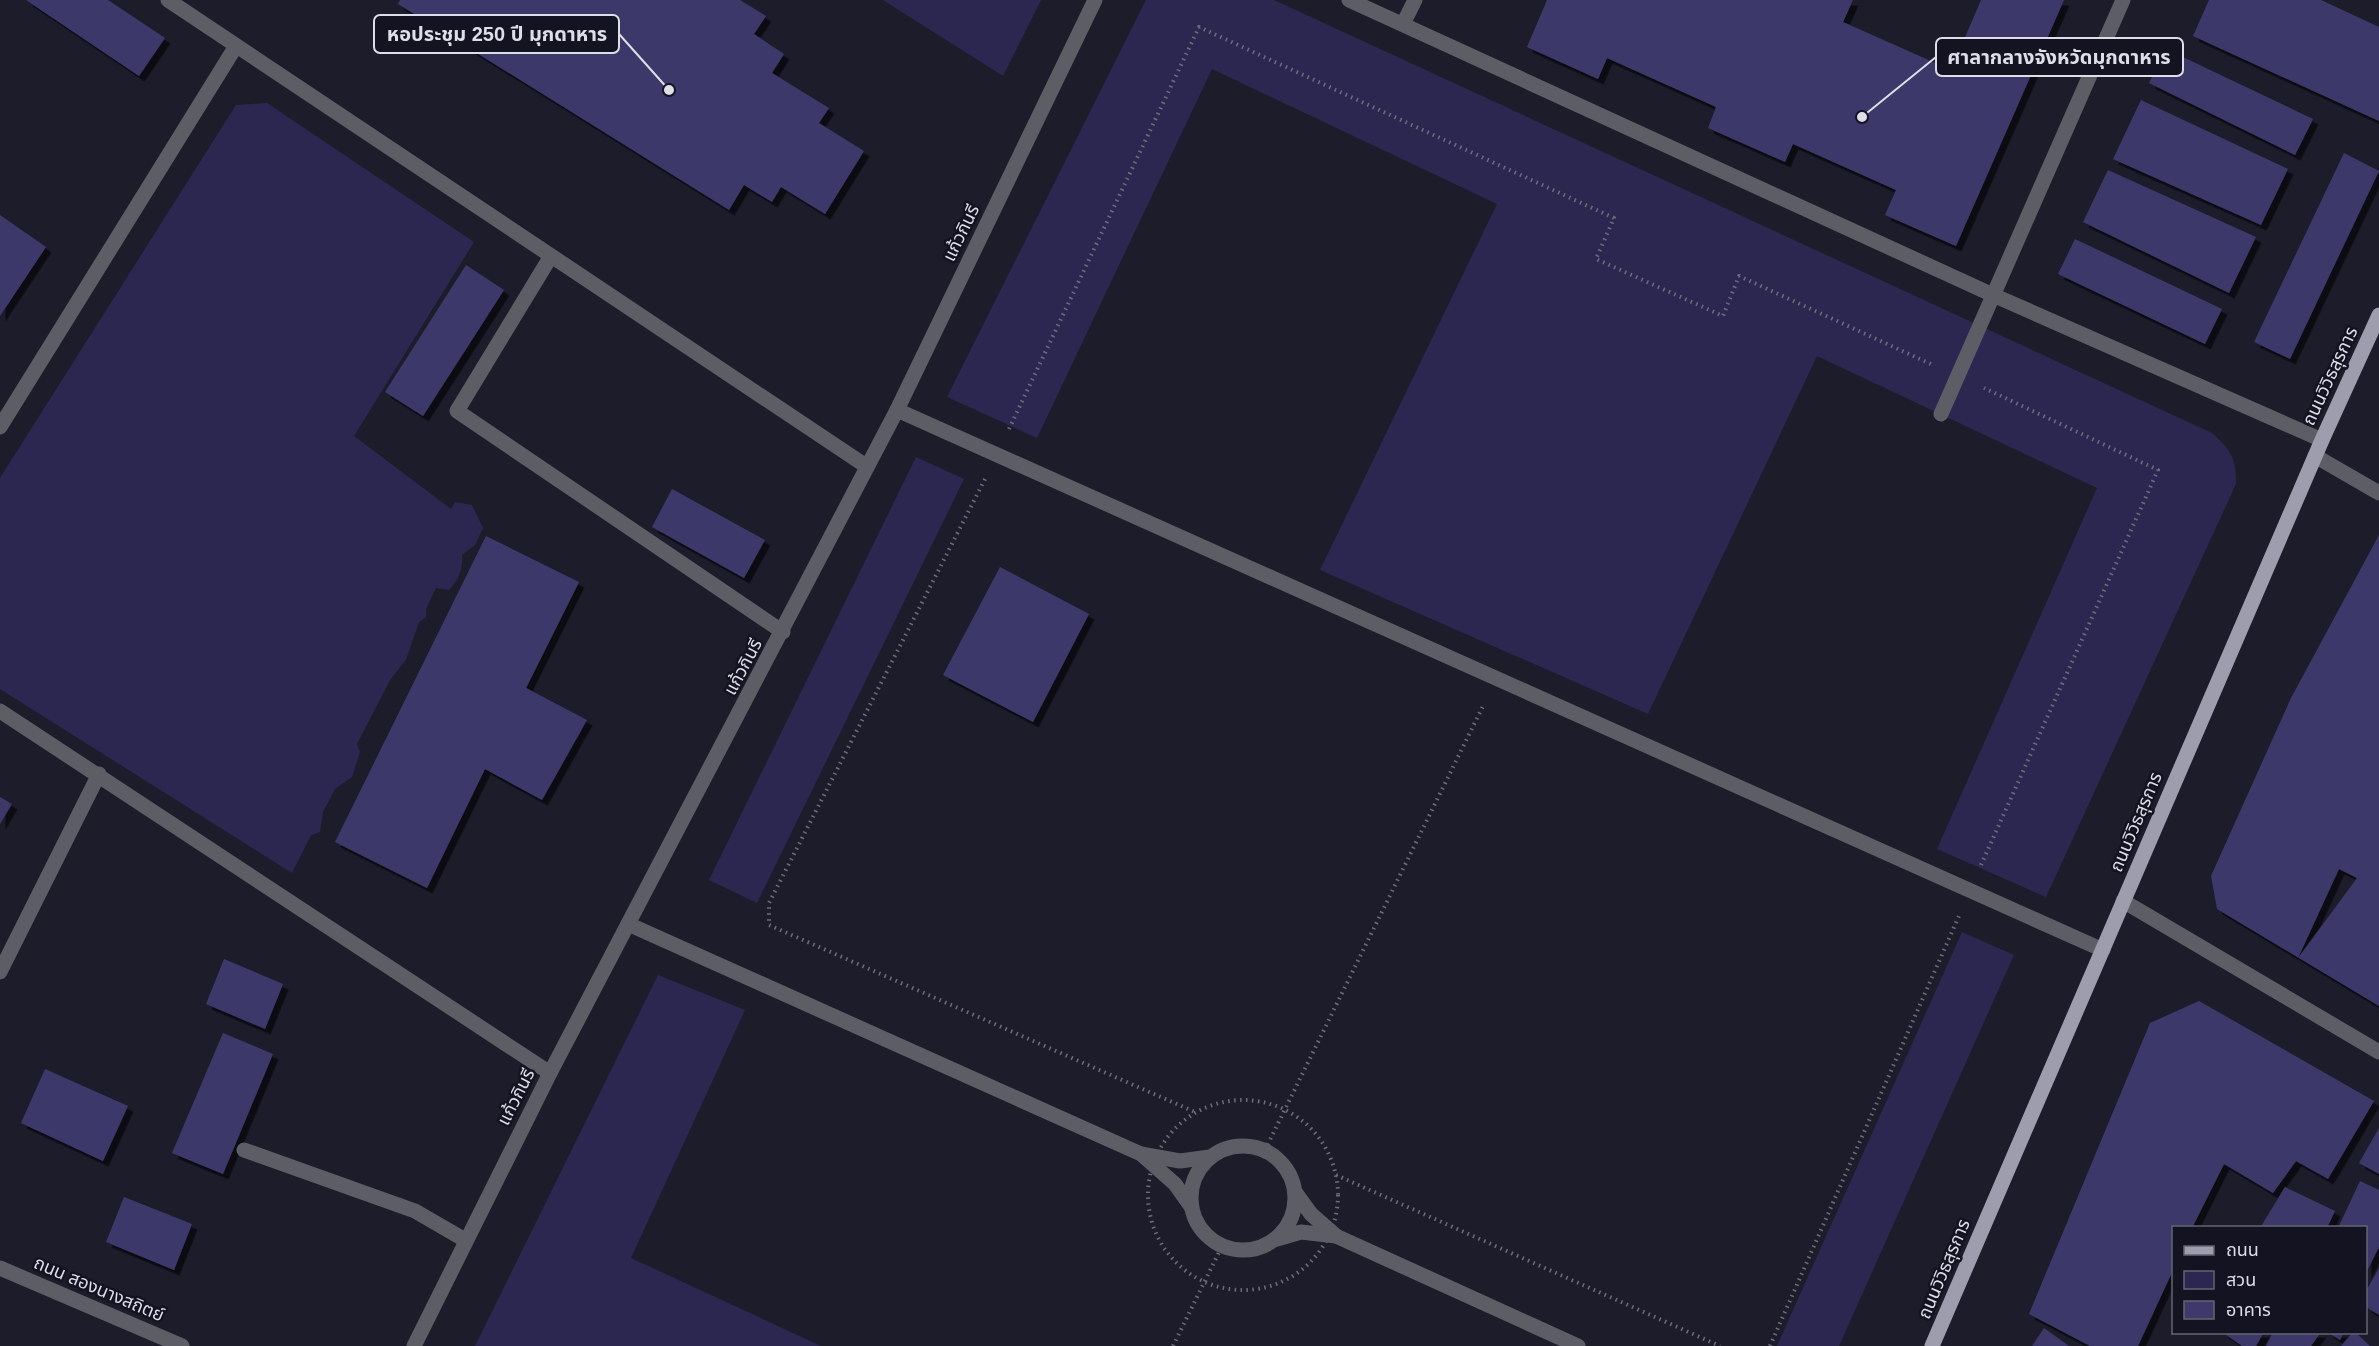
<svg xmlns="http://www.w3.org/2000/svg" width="2379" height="1346" viewBox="0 0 2379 1346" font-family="Arial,'Noto Sans Thai',sans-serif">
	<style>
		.green { fill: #2c2751 }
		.building { fill: #3e386b; fill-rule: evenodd; filter: url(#shadow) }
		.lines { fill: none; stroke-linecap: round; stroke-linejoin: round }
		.path { stroke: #6e6d7a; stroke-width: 4; stroke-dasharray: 1.5 4.5; stroke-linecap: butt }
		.minor { stroke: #5d5d65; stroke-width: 15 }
		.major { stroke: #9d9dae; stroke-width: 15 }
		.labels { text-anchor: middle; stroke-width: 5; stroke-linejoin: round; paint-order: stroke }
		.street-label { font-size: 18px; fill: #dedee9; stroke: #141321 }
		.leader { fill: none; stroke: #dedee9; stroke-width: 2 }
		.callout-dot { fill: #dedee9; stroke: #141321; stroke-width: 2 }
		.callout { fill: #141321; stroke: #dedee9; stroke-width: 2 }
		.callout-label { font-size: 20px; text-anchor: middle; font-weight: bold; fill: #dedee9 }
	</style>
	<defs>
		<filter id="shadow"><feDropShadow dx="5.5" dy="5.5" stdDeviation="0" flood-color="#0009"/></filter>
	</defs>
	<rect width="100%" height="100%" fill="#1d1c2b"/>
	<g class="green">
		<polygon points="883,0 1041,0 1003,76"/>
		<path d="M1146 0H1274L2212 433C2231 450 2236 458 2236 484L2046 897 1937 849 2097 488 1817 356 1648 714 1320 570 1497 204 1212 69 1037 438 947 397Z"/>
		<path d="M267 103 474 242 354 436 451 509 455 502 472 505 483 528 475 545 462 555C463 570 459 579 449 590L436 588 426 609V617L419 622 406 660 390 680 357 744 360 752 352 777 335 789 323 812 320 832 311 835 292 873 0 689V478L236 105Z"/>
		<polygon points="916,457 964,479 757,903 709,880"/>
		<polygon points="1962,932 2014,955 1839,1346 1777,1346"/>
		<polygon points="658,975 745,1010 631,1258 821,1346 475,1346"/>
	</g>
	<g class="building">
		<polygon points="26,0 108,0 165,38 139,76"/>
		<polygon points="400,0 740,0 766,16 754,34 784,54 772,73 829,108 819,123 864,151 825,214 781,187 772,202 744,185 729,210 398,4"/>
		<polygon points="1547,0 1853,0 1843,22 1951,70 1981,0 2064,0 1956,246 1885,215 1896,190 1793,144 1785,162 1708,128 1716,107 1607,58 1598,79 1527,47"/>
		<polygon points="2209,0 2321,0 2379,27 2379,121 2193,36"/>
		<polygon points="2166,49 2313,119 2295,155 2149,83"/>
		<polygon points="2141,100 2288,169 2261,225 2113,159"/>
		<polygon points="2344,153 2379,171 2290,359 2254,342"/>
		<polygon points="2108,170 2256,237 2229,293 2083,222"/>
		<polygon points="0,215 46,247 0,316"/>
		<polygon points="2075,239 2222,309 2205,344 2058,274"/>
		<polygon points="466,265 504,290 423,416 385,392"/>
		<polygon points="672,489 765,540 744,578 652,527"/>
		<path d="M2379 535V1006L2217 909 2211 876 2291 698ZM2339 869 2357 878 2298 958Z"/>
		<polygon points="486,536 579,582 526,688 587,720 542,800 485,769 427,888 335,842"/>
		<polygon points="1000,567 1089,614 1033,722 943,675"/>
		<polygon points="0,797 12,804 0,824"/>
		<polygon points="224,959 283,984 265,1029 206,1004"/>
		<polygon points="2199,1001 2374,1101 2328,1179 2296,1161 2273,1193 2224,1164 2192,1228 2174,1228 2174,1268 2138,1346 2090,1346 2029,1314 2150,1023"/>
		<polygon points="223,1033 273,1054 223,1174 172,1153"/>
		<polygon points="45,1069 128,1106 103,1161 21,1123"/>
		<polygon points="2379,1128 2379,1174 2359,1163"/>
		<polygon points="2360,1181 2379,1190 2379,1247 2366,1273 2366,1228 2338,1228"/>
		<polygon points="2285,1187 2335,1211 2327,1228 2260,1228"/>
		<polygon points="124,1197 192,1224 174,1270 106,1242"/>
		<polygon points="2379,1268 2379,1315 2366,1307 2366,1291"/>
		<polygon points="2044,1328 2069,1346 2032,1346"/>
		<polygon points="2222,1332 2264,1332 2256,1346 2242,1346"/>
		<polygon points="2273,1332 2321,1332 2311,1346 2266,1346"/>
		<polygon points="2327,1332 2344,1332 2340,1340"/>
		<polygon points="2353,1332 2355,1332 2370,1346 2341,1346"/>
	</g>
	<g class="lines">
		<g class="path">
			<polyline points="1009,429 1199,27 1614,218 1596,259 1723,316 1739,276 1933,365"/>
			<polyline points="985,479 769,903 769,925 1195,1112"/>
			<polyline points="1981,865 2158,470 1984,388"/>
			<circle cx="1243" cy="1195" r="95"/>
			<polyline points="1265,1150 1484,704"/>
			<polyline points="1336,1175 1720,1346"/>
			<polyline points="1173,1346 1222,1246"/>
			<polyline points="1770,1346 1959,916"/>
		</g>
		<g class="minor">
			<polyline points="168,0 866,466"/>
			<polyline points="1349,0 1993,295 2322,440"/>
			<polyline points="1403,24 1415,0"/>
			<polyline points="551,256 457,411 783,632"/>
			<polyline points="897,410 2103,950"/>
			<polyline points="1941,414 2123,0"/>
			<polyline points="0,427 236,46"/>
			<polyline points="2315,456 2379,493"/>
			<polyline points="0,711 550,1073"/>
			<polyline points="2123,901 2379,1052"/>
			<polyline points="628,924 1141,1154"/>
			<polyline points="0,972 99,774"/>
			<circle cx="1243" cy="1198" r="52"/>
			<polyline points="244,1150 415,1211 465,1240"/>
			<polyline points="1192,1208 1175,1184 1141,1154 1180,1161 1210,1157"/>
			<polyline points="1336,1236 1578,1346"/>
			<polyline points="1277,1239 1301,1232 1336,1236 1311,1214 1295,1192"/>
			<polyline points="0,1268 182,1346"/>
			<polyline points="414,1346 550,1073 897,410 1095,0"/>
		</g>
		<polyline class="major" points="1932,1346 2322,440 2379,315"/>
	</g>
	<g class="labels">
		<g class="street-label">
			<text transform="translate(961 233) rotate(-64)" y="6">แก้วกินรี</text>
			<text transform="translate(2330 376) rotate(-65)" y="6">ถนนวิวิธสุรการ</text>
			<text transform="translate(743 667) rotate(-62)" y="6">แก้วกินรี</text>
			<text transform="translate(2136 822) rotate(-67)" y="6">ถนนวิวิธสุรการ</text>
			<text transform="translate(516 1097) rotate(-63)" y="6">แก้วกินรี</text>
			<text transform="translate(1944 1269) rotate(-67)" y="6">ถนนวิวิธสุรการ</text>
			<text transform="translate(99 1289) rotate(23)" y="6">ถนน สองนางสถิตย์</text>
		</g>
	</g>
	<path class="leader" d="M669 90L619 34M1862 117L1936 57"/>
	<g class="callout-dot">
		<circle cx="669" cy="90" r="6"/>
		<circle cx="1862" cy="117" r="6"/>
	</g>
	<g class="callout">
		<rect x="374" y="15" width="245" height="38" rx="6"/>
		<rect x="1936" y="38" width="247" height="38" rx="6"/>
	</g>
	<g class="callout-label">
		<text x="497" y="41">หอประชุม 250 ปี มุกดาหาร</text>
		<text x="2059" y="64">ศาลากลางจังหวัดมุกดาหาร</text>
	</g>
	<rect x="2172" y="1226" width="195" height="108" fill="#141321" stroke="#656471" stroke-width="1.5"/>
	<rect x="2184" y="1246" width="30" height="9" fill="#9d9dae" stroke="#656471" stroke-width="1.5"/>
	<text x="2226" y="1256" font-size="18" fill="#dedee9">ถนน</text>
	<rect x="2184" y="1271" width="30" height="18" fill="#2c2751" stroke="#656471" stroke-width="1.5"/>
	<text x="2226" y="1286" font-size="18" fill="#dedee9">สวน</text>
	<rect x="2184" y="1301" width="30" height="18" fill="#3e386b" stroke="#656471" stroke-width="1.5"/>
	<text x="2226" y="1316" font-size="18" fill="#dedee9">อาคาร</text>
</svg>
